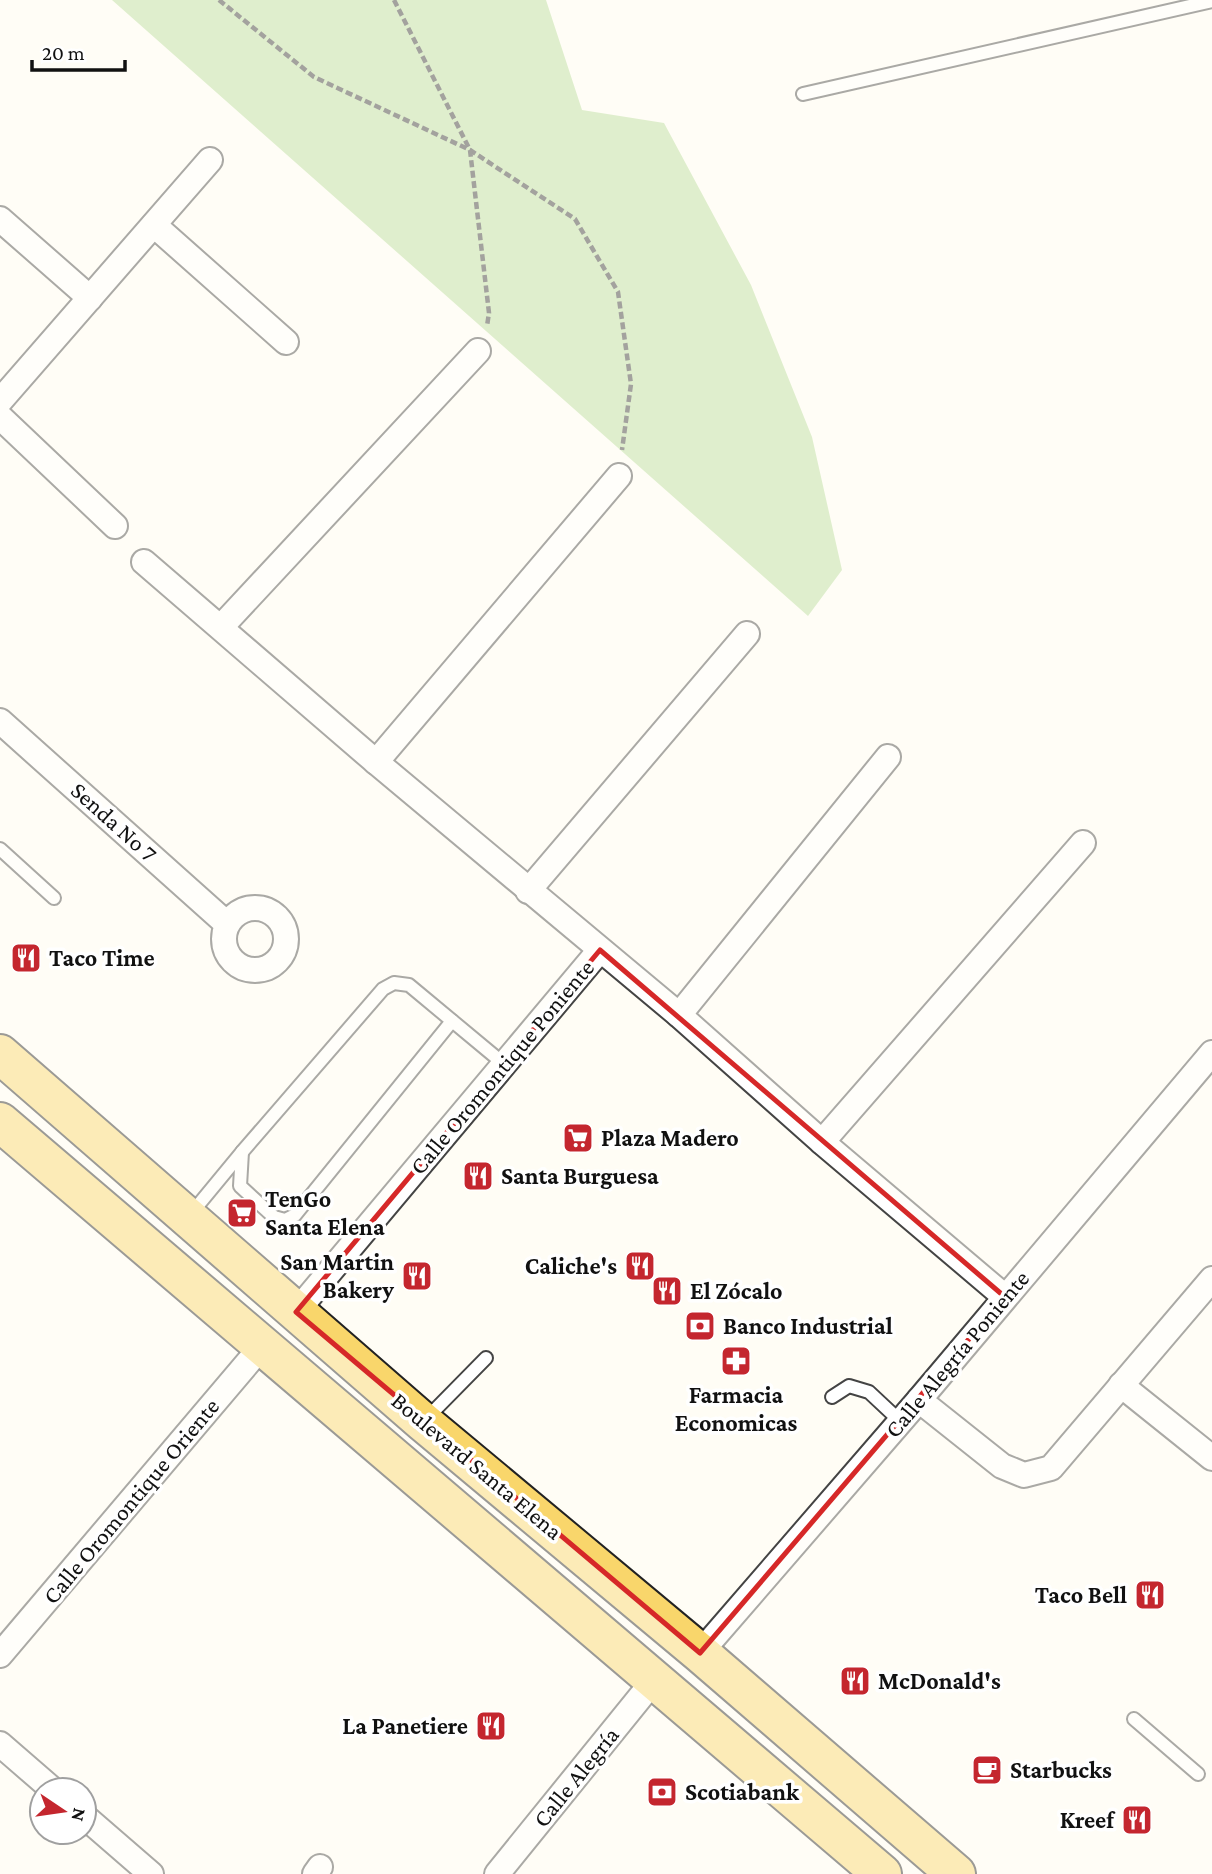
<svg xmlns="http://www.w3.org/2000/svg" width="1212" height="1874" viewBox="0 0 1212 1874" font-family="'Crimson Pro',serif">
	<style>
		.forest { fill: #b9dc9c }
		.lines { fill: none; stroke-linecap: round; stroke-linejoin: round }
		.service-casing { stroke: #444; stroke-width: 16 }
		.minor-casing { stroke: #444; stroke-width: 28 }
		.primary-casing { stroke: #222; stroke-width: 42 }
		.path { stroke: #333; stroke-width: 4.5; stroke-dasharray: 7 3.5; stroke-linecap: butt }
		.service { stroke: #fff; stroke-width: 12 }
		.minor { stroke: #fff; stroke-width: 24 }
		.primary { stroke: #f9d66b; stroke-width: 38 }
		.marked { fill: none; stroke: #d62828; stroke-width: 5; stroke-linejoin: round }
		.labels { text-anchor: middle; stroke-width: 7; stroke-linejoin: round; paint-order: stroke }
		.street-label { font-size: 24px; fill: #111; stroke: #fff }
		.poi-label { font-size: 24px; font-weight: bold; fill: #111; stroke: #fff; text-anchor: start }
	</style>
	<rect width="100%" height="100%" fill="#fffdf5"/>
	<polygon class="forest" points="112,0 546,0 582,110 664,123 751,285 812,437 842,570 808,616"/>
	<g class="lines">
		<g class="service-casing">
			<g id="service">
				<polyline points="803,94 1212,1"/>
				<polyline points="0,849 54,898"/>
				<polyline points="242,1152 240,1186 274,1217 285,1220 295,1215 452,1021"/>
				<polyline points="190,1215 242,1152 383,989 394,983 409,985 504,1064"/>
				<polyline points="832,1397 849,1386 869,1392 900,1421"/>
				<polyline points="425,1420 486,1358"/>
				<polyline points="1134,1719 1198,1774"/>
			</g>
		</g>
		<g class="minor-casing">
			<g id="minor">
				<polyline points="0,219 90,298"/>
				<polyline points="154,225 286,342"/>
				<polyline points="0,401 210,160"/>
				<polyline points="0,417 115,526"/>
				<polyline points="144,562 376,762 679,1015 822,1142 1005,1297"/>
				<polyline points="221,627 478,351"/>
				<polyline points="0,721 227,924"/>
				<polyline points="376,762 619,476"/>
				<polyline points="528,891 747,634"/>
				<circle cx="255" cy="939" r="31"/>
				<polyline points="679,1015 888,757"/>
				<polyline points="822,1142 1083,843"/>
				<polyline points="296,1312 600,950"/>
				<polyline points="1121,1385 1212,1458"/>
				<polyline points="919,1400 1002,1466 1024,1475 1051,1468 1212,1279"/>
				<polyline points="700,1653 919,1400 1212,1053"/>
				<polyline points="0,1655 262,1346"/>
				<polyline points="0,1744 53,1790"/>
				<polyline points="84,1816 151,1874"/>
				<polyline points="315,1874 320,1867"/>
				<polyline points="497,1874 655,1679"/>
			</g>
		</g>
		<g class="primary-casing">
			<g id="primary">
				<polyline points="0,1054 423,1422 700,1653 956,1874"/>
				<polyline points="0,1122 882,1874"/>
			</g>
		</g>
		<g class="path">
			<polyline points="219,0 314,77 470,150 575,219 618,292 631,384 622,450"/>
			<polyline points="394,0 470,150 489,313 487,326"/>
		</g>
		<use href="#service" class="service"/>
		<use href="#minor" class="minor"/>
		<use href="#primary" class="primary"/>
	</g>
	<path d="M0 0H1212V1874H0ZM600 950 1005 1297 700 1653 296 1312Z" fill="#fffdf5" fill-opacity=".55" fill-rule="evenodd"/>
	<path class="marked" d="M600 950 1005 1297 700 1653 296 1312Z"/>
	<defs>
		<g id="restaurant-square" transform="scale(1.575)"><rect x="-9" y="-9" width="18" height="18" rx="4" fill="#c4262e" stroke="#fff"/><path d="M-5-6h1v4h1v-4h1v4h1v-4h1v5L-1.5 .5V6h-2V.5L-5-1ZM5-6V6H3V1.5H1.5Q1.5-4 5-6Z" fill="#fff"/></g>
		<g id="supermarket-square" transform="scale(1.575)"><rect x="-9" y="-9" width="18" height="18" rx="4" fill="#c4262e" stroke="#fff"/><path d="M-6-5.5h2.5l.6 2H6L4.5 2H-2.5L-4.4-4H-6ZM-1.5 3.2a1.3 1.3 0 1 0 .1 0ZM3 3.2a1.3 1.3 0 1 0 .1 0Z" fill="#fff"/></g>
		<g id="bank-square" transform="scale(1.575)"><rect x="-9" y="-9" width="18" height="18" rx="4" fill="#c4262e" stroke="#fff"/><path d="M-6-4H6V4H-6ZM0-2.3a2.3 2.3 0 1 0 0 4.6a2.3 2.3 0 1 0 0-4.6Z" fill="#fff"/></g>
		<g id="pharmacy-square" transform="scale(1.575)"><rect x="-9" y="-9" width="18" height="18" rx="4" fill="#c4262e" stroke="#fff"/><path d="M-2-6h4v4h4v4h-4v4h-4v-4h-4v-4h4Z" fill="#fff"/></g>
		<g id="cafe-square" transform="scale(1.575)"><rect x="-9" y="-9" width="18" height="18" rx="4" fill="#c4262e" stroke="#fff"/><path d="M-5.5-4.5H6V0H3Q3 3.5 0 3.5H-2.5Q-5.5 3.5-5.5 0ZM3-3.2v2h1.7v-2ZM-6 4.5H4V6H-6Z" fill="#fff"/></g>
	</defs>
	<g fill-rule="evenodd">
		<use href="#restaurant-square" x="26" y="958"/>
		<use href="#supermarket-square" x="578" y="1138"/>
		<use href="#restaurant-square" x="478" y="1176"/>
		<use href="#supermarket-square" x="242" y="1213"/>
		<use href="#restaurant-square" x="640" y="1266"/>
		<use href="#restaurant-square" x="417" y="1276"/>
		<use href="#restaurant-square" x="667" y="1291"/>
		<use href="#bank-square" x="700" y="1326"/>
		<use href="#pharmacy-square" x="736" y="1361"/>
		<use href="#restaurant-square" x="1150" y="1595"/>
		<use href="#restaurant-square" x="855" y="1681"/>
		<use href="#restaurant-square" x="491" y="1726"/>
		<use href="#cafe-square" x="987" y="1770"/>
		<use href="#bank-square" x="662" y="1792"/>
		<use href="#restaurant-square" x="1137" y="1820"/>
	</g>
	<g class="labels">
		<g class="street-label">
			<text transform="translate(114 822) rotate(42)" y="8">Senda No 7</text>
			<text transform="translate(502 1067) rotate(-50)" y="8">Calle Oromontique Poniente</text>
			<text transform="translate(957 1354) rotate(-50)" y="8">Calle Alegría Poniente</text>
			<text transform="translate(477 1466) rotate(40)" y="8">Boulevard Santa Elena</text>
			<text transform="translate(131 1501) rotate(-50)" y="8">Calle Oromontique Oriente</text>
			<text transform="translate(576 1777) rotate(-51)" y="8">Calle Alegría</text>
		</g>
		<g class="poi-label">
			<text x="49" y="966">Taco Time</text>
			<text x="601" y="1146">Plaza Madero</text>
			<text x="501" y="1184">Santa Burguesa</text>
			<text x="265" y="1207">TenGo<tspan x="265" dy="28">Santa Elena</tspan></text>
			<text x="394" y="1270" text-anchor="end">San Martin<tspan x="394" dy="28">Bakery</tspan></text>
			<text x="617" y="1274" text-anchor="end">Caliche's</text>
			<text x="690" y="1299">El Zócalo</text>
			<text x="723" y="1334">Banco Industrial</text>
			<text x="736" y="1403" text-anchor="middle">Farmacia<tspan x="736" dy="28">Economicas</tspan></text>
			<text x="1127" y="1603" text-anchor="end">Taco Bell</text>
			<text x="878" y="1689">McDonald's</text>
			<text x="468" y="1734" text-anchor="end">La Panetiere</text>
			<text x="1010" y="1778">Starbucks</text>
			<text x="685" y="1800">Scotiabank</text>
			<text x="1114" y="1828" text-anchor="end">Kreef</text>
		</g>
	</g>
	<g transform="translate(63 1811) rotate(103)"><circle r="33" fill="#ffffff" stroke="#a0a0a0" stroke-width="2"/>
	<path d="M0-5L12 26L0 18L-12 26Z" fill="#c4262e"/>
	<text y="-10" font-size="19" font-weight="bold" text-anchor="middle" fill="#111111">N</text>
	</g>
	<path d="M32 60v10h93v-10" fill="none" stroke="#111111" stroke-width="3.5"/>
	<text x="42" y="60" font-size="21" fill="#111111" stroke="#ffffff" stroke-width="5" paint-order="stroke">20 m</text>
</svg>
